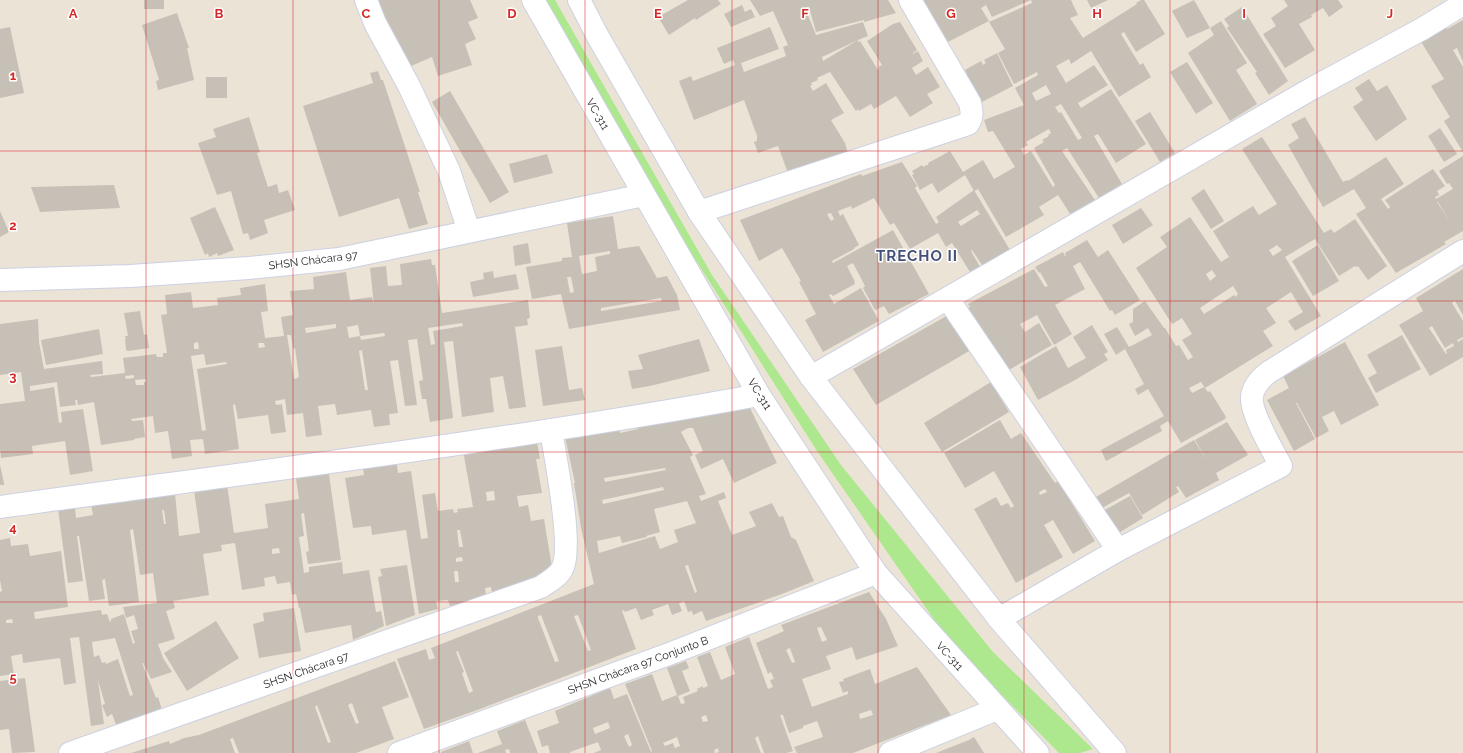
<svg xmlns="http://www.w3.org/2000/svg" width="1463" height="753" viewBox="0 0 1463 753" font-family="Raleway,sans-serif">
	<style>
		.green { fill: #ade88e }
		.building { fill: #c6c0b7; fill-rule: evenodd }
		.lines { fill: none; stroke-linecap: round; stroke-linejoin: round }
		.street-casing { stroke: #ccd1e2; stroke-width: 24 }
		.secondary-casing { stroke: #ccd1e2; stroke-width: 24 }
		.street { stroke: #fff; stroke-width: 22 }
		.secondary { stroke: #fff; stroke-width: 22 }
		.grid { fill: none; stroke: #d62828; stroke-width: 1; stroke-opacity: 0.55 }
		.labels { text-anchor: middle; stroke-width: 3; stroke-linejoin: round; paint-order: stroke }
		.street-label { font-size: 11px; fill: #272727; stroke: #fff }
		.district-label { font-size: 15px; font-weight: bold; letter-spacing: 1px; fill: #454f7b; stroke: #fff }
		.grid-label { font-size: 13px; text-anchor: middle; font-weight: bold; fill: #d62828; stroke: #fff; stroke-width: 3; stroke-linejoin: round; paint-order: stroke }
	</style>
	<rect width="100%" height="100%" fill="#ece3d7"/>
	<polygon class="green" points="542,0 555,0 712,275 841,465 993,652 1093,749 1080,753 1059,753 967,660 944,634 817,451 660,204"/>
	<g class="building">
		<rect x="144" y="0" width="20" height="9"/>
		<polygon points="379,0 470,0 478,18 468,22 476,39 465,44 472,65 438,76 432,57 411,66 377,2"/>
		<polygon points="688,0 718,0 721,4 696,20 695,18 669,35 658,17"/>
		<polygon points="750,0 888,0 896,13 864,22 864,20 816,32 809,7 805,8 816,35 863,22 868,36 858,40 822,57 823,61 858,40 858,42 860,41 878,70 879,69 878,67 882,65 867,41 893,24 900,22 917,50 913,53 913,54 918,51 923,61 912,68 916,75 928,67 940,87 927,94 933,103 910,117 896,96 874,109 871,104 859,111 858,109 856,111 830,72 817,78 818,80 811,83 812,85 810,86 813,91 826,83 844,113 831,120 845,143 849,157 791,181 778,146 758,153 754,142 757,141 757,136 744,100 694,120 679,81 691,76 693,81 735,65 733,60 724,64 717,48 770,27 779,49 741,63 744,72 786,56 783,47 788,45 773,11 760,16"/>
		<polygon points="916,0 1031,0 992,17 986,5 981,8 989,21 942,45"/>
		<path d="M1031 0H1071L1078 15 1070 18 1083 38 1137 4 1136 3 1141 0H1144L1165 34 1136 52 1124 32 1121 34 1140 65 1143 63 1151 77 1119 97 1091 51 1071 64 1069 59 1056 66 1066 83 1094 65 1108 85 1078 103 1081 108 1111 89 1146 144 1116 163 1098 134 1094 136 1122 184 1099 198 1067 148 1062 151 1097 203 1072 217 1058 195 1039 207 1044 215 1006 237 978 189 974 191 965 175 938 193 932 183 920 190 912 175 914 174 912 171 922 165 923 167 929 164 928 163 950 151 963 172 983 160 994 179 1015 167 993 131 988 132 984 120 1024 105 1015 88 1038 75 1037 72 1014 84 998 53 1005 49 989 22 1032 3ZM1046 85 1051 94 1036 101 1032 93ZM1061 104 1082 138 1078 140 1061 112 1059 113 1055 107ZM1049 129 1051 133 1048 135 1049 136 1042 140 1044 142 1034 148 1055 185 1053 187 1031 151 1024 155 1021 149 1028 145 1026 142Z"/>
		<polygon points="1087,0 1108,0 1091,8"/>
		<polygon points="1194,0 1210,28 1187,38 1172,11"/>
		<polygon points="1284,0 1338,0 1343,7 1329,17 1323,8 1311,15 1312,17 1299,24 1315,50 1285,68 1263,34 1276,26 1271,18 1288,6"/>
		<polygon points="742,5 745,12 751,9 755,17 731,27 724,14"/>
		<polygon points="1242,7 1288,81 1269,95 1255,73 1257,72 1227,28 1229,26 1224,19"/>
		<polygon points="177,13 189,48 187,48 194,80 158,90 156,81 159,80 142,25"/>
		<polygon points="1463,20 1463,62 1457,48 1453,50 1463,67 1463,152 1444,121 1450,117 1431,86 1444,79 1420,40 1445,25 1447,29"/>
		<polygon points="1221,21 1247,63 1236,70 1257,104 1230,121 1188,53 1214,35 1210,28"/>
		<polygon points="10,27 24,93 0,98 0,29"/>
		<polygon points="997,53 1013,86 976,105 960,78 967,74 965,70 981,61 983,65 986,63 984,60"/>
		<polygon points="1187,62 1213,103 1196,114 1170,72"/>
		<polygon points="378,71 381,80 383,80 420,192 418,192 428,224 409,229 399,198 339,217 303,106 373,83 370,73"/>
		<rect x="206" y="77" width="21" height="21"/>
		<polygon points="1369,79 1377,91 1387,85 1407,119 1376,141 1353,107 1363,100 1355,88"/>
		<polygon points="450,91 509,192 490,203 432,102"/>
		<polygon points="1150,112 1175,153 1160,162 1135,121"/>
		<polygon points="249,117 260,152 257,153 268,187 277,184 279,193 288,190 295,210 264,220 268,233 250,240 248,233 243,234 231,191 217,195 198,143 216,137 213,129"/>
		<path d="M1305 117 1343 182 1347 180 1348 181 1386 157 1404 184 1381 199 1388 209 1390 207 1385 200 1433 169 1445 186 1437 191 1439 195 1435 197 1436 199 1451 190 1453 189 1449 183 1447 184 1439 171 1463 156V231L1444 242 1446 244 1396 273 1356 214 1366 208 1354 189 1323 207 1288 145 1299 138 1291 124ZM1437 202H1438L1450 222Z"/>
		<polygon points="1440,128 1457,154 1444,162 1428,136"/>
		<path d="M1262 137 1324 233 1331 229 1334 233 1355 219 1387 266 1368 280 1358 266 1357 267 1355 266 1339 276 1315 239 1285 257 1321 316 1295 331 1288 321 1303 312 1291 292 1266 308 1276 323 1263 331 1273 346 1205 388 1201 382 1189 388 1192 393 1204 387 1208 392 1210 391 1226 417 1225 419 1181 443 1168 421 1160 426 1162 431 1106 461 1101 450 1164 416 1148 389 1138 395 1135 389 1144 384 1125 349 1116 355 1104 334 1117 327 1129 347 1152 335 1148 328 1135 336 1129 324 1133 322V309L1145 301 1164 328H1165L1176 346 1179 345 1188 360 1193 357 1182 340 1192 334 1182 318 1172 324 1136 268 1167 247 1160 237 1190 217 1221 262 1229 257 1213 231 1253 206 1259 215 1277 204 1242 149ZM1277 245 1282 250 1273 256 1269 250ZM1212 270 1216 276 1210 281 1206 274ZM1233 286 1238 294 1235 297 1234 295 1204 314 1200 308Z"/>
		<polygon points="547,154 553,173 514,183 509,164"/>
		<path d="M902 162 917 186 915 188 936 224 939 222 936 217 974 190 1010 250 982 265 972 250 971 251 980 267 970 272 952 243 946 247 938 233 910 249 894 223 890 225 874 198 852 209 851 206 838 211 840 216 843 214 859 245 854 248V249L832 261 833 263 893 230 929 294 889 314 884 306 875 310 863 288 865 286 853 263 847 266 855 282H854L855 284 833 296 831 294 829 295 834 304 861 288 879 321 823 352 805 320 816 314 799 282 801 281 782 248 759 261 740 220 861 174 862 176ZM977 210 980 214 961 226 958 222ZM831 213 834 219 831 221 827 214Z"/>
		<polygon points="114,185 120,208 40,212 31,187"/>
		<polygon points="1204,189 1224,221 1211,229 1191,198"/>
		<polygon points="215,207 234,250 218,256 217,253 209,257 208,253 205,255 190,218"/>
		<polygon points="1141,208 1153,225 1123,244 1112,225"/>
		<polygon points="0,211 9,232 0,237"/>
		<path d="M613 216 618 249 639 246 657 278 667 276 677 295 680 310 569 329 561 294 532 299 526 267 562 261V258L572 257 567 223ZM610 251V254L595 257 597 271 582 274 579 256ZM567 277H571L574 292 570 293ZM661 298 662 301 601 311V308Z"/>
		<polygon points="1087,240 1098,257 1108,250 1140,300 1115,315 1112,310 1110,311 1080,262 1073,266 1085,289 1055,305 1072,334 1054,345 1037,315 1020,324 1025,332 1039,323 1052,345 1007,371 990,341 989,341 968,308 970,307 968,304 1034,269 1045,287 1048,286 1040,272 1039,273 1035,267 1063,252 1065,256 1066,256 1065,253"/>
		<polygon points="528,243 531,263 515,266 513,246"/>
		<polygon points="1318,245 1339,281 1313,296 1292,261"/>
		<path d="M431 259 432 265H435L442 313 528 300 530 318 527 319 528 325 515 327 526 407 509 409 503 376 490 378 494 412 462 417 453 341 444 342 453 418 430 422 426 399H422L419 381 423 380 417 339 408 340 417 405 405 406 398 360 390 361 398 413 389 414 390 425 374 427 371 410 337 415 335 404 318 406 322 435 306 437 303 413 287 415 285 399 275 401 276 405 282 404 286 432 271 434 268 415 238 419 235 404 233 405 239 449 205 454 203 439 190 440 192 456 172 459 168 431 155 433 153 416 131 419 132 421 143 420 145 437 134 439V440L101 445 94 402 78 405 77 400H75L76 405 60 407 57 382 30 386V391L54 387 59 423 62 422 61 412 83 409 93 471 70 475 65 441 32 446 33 454 1 458 0 448V404L25 401 21 372 0 375V324L38 319 39 342 44 369 102 361 103 374 90 375 91 377 125 373 123 358 156 354 157 357H163V353H167L161 315 167 314 165 295 191 292 193 308 218 305 217 298 241 295 240 288 265 284 268 311 261 312 265 338 284 336 281 317 293 315 290 291 314 289 313 277 346 272 350 300 372 297 374 305 370 268 386 266 388 286 402 285 400 264ZM462 323 463 326 433 331 435 344 431 345 428 328ZM336 324V328L306 333 305 328ZM358 325 360 336 349 338 347 327ZM384 333 385 336 361 340 360 336ZM287 335H291L293 349 295 348 299 377H297L298 378 294 379ZM198 342 199 349H194V343ZM258 343H264L265 347 259 348ZM362 350 368 390H365L359 351ZM204 354 206 365 226 362 227 364 197 369 206 430 202 431 191 356ZM134 375V378L126 379 125 376ZM146 379V382H144V385H136L135 380Z"/>
		<path d="M1463 269V315L1455 301 1452 303 1463 321V337L1457 340 1458 342 1463 339V357L1430 376 1399 325 1423 311 1428 320 1416 298ZM1432 326 1445 348 1453 343 1454 346 1446 350 1447 353 1446 354 1429 328Z"/>
		<polygon points="493,271 494,278 516,274 519,289 473,297 470,282 484,279 483,273"/>
		<polygon points="140,311 144,335 147,334 149,348 128,351 126,350 125,339 126,339 125,336 128,336 124,313"/>
		<polygon points="950,314 971,350 876,405 853,369"/>
		<polygon points="1092,325 1108,352 1104,354 1108,360 1075,380 1038,400 1020,367 1056,346 1068,368 1086,358 1073,337"/>
		<polygon points="99,329 103,354 46,365 41,340"/>
		<polygon points="1402,335 1421,369 1376,393 1368,378 1377,373 1367,355"/>
		<polygon points="699,339 710,371 650,386 632,389 628,371 643,369 638,355"/>
		<polygon points="1345,342 1379,405 1341,425 1334,411 1322,417 1329,431 1316,438 1297,403 1296,403 1315,439 1294,451 1267,400 1289,388 1283,376"/>
		<polygon points="562,346 569,390 582,388 585,400 543,406 535,350"/>
		<polygon points="991,382 1009,412 942,452 924,423"/>
		<path d="M745 398 777 463 734 483 723 459 701 469 695 455 703 451 693 428H688L681 432 693 455 690 457 706 494 699 496 701 501 724 492 726 498 718 501 732 535 756 526 749 512 772 503 779 517 783 516 791 537 796 540 814 581 782 594 706 621 702 611 693 615 692 611 688 612 684 601 679 603 682 611 672 615 668 604 652 610 654 615 641 620 636 608 625 612 624 610 622 611 636 649 480 709 424 729 397 659 426 649 429 660 435 658 431 648 594 584 581 528 574 483H575L565 437 619 428 620 433 638 429 636 426ZM665 468 666 470 605 482 604 478ZM663 487 664 490 603 504 602 500ZM687 501 696 523 674 530 678 542 660 549 655 536 599 553 597 541 620 536 622 543 647 537 646 536 660 532 654 509ZM688 565 697 592 695 593 685 566ZM541 615 559 661 555 662 538 618V616ZM578 615 591 650 588 651 574 616ZM458 651 473 691 469 693 462 673 464 672 456 652Z"/>
		<path d="M1000 420 1011 439 1021 433 1055 483 1058 481 1095 541 1073 554 1053 520 1044 525 1063 557 1016 583 974 509 996 497 1001 506 1008 503 1011 508 1014 506 994 471 965 488 944 453ZM1045 489 1047 492 1040 495 1039 492Z"/>
		<polygon points="1227,422 1248,455 1216,473 1219,480 1186,498 1178,486 1176,487 1179,492 1142,515 1129,493 1102,508 1096,497 1194,440 1208,462 1195,440"/>
		<path d="M536 436 540 459H536L542 493 517 496 519 507 528 505 531 521 544 519 552 567 543 576 492 593 491 587 485 588 486 596 462 604V603L450 606 448 600 436 601 438 609 419 614 406 530 372 535 371 526 353 528 345 478 364 475 362 463 396 459 398 473 411 471 421 539 428 538 422 495 435 493 438 511 453 509 454 513 458 512 457 509 473 507 463 450ZM494 491 495 500 487 501 486 492ZM457 530H460L463 547H459ZM462 557 463 561 456 562V558ZM454 571H458L459 582H455Z"/>
		<polygon points="0,465 4,483 4,485 0,485"/>
		<path d="M328 467 341 560 308 564 306 552 309 551 304 513 301 514 304 536 299 537 304 573 309 572V567L342 562 343 574 369 570 376 612 381 611 384 626 353 640 351 625 305 633 300 608H299L296 594 292 595 290 582 277 584 275 576 264 578 265 586 242 590 235 543 221 545 222 551 203 554 209 595 173 601 175 608 166 611 175 639 158 644 163 658 172 672 151 679 143 663H142L156 698 158 697 163 713 117 727 112 714 107 717 102 705 105 704 98 680 104 724 91 726 79 637 70 638 76 683 64 685 60 658 23 663 22 654 11 656 14 674 0 676V592L2 591 0 580V540L10 538 11 546 28 544 30 556 61 551 68 607 34 612 35 619 101 610 102 615 107 614 110 622 111 621V619L124 614 133 644 135 643 131 631 138 629 134 615 126 618 123 607 157 603 153 573 140 575 133 529 130 530 139 602 109 606 105 579 102 580 105 599 89 601 79 536H77L83 581 68 583 58 509 75 507 76 518 93 515 91 504 175 493 179 536 200 533 194 490 227 485 234 533 268 528 265 504 299 499 295 472ZM162 510H164L166 524H164ZM279 548 280 553 272 554V549ZM12 619 13 623H6V620ZM115 638 133 695 130 696 118 659 106 664 105 662 102 663 99 655 94 657 92 642Z"/>
		<polygon points="1130,496 1143,518 1117,534 1103,511"/>
		<polygon points="407,565 415,615 386,626 378,577 382,576 380,569"/>
		<path d="M869 592 886 619 898 646 856 660 852 647 826 656 831 669 802 679 812 707 848 694V691L843 693 839 682 844 681 843 679 870 669 875 684 917 667 951 715 853 753H797L794 747 823 737 822 734 817 721 803 726V728L789 733 783 715H780L793 751 787 753H764L758 736 755 738 761 753H716L719 752 718 748 714 750 715 753H594L601 750 598 742 570 752V753H550L548 745 542 747 537 731 559 723 555 711 610 688 614 699 627 694 651 752 652 751 625 684 652 674 662 701 677 695 667 668 686 661 689 668 682 671 690 691 678 696 681 704 685 703 683 697 698 691 697 689 703 686V688L708 686 697 657 710 652 721 680 735 674 725 647 749 637 768 689 773 687 770 680 774 679 771 672 768 674 756 643 784 631 781 625ZM821 627 827 640 822 642 817 628ZM790 648 795 662 792 663 786 650ZM871 710 873 715 860 719 859 714ZM706 715 708 721 703 722 701 717ZM608 722 610 728 595 734 593 728ZM628 734 632 745 629 747 624 736ZM677 737 680 746 675 748 673 743 665 746 663 743Z"/>
		<polygon points="294,608 301,651 259,658 253,624 264,621 263,613"/>
		<polygon points="216,621 239,658 187,691 164,653"/>
		<path d="M395 661 409 697 382 707 394 739 356 753H239L233 738 230 739 235 753H131L169 741 170 744 184 738 199 735ZM352 703 359 723 356 724 348 705ZM317 705 331 742 328 743 315 707Z"/>
		<polygon points="25,678 35,752 12,753 9,729 0,730 0,681"/>
		<polygon points="525,720 538,753 510,753 509,749 505,750 506,753 478,753 502,744 497,731"/>
		<polygon points="974,737 984,753 936,753 969,740"/>
		<polygon points="469,741 473,753 441,753 441,752"/>
	</g>
	<g class="lines">
		<g class="street-casing">
			<g id="street">
				<polyline points="366,0 375,23 409,86 449,171 469,231"/>
				<path d="M699 212 968 124C973 117 972 111 970 103L910 0"/>
				<polyline points="0,280 130,276 249,268 339,259 644,195"/>
				<polyline points="948,299 1118,550"/>
				<polyline points="811,377 1311,89 1422,29 1463,4"/>
				<path d="M0 507C253 472 508 441 759 395"/>
				<path d="M999 619 1118 550 1281 466C1273 451 1250 412 1252 397 1253 386 1261 378 1269 372L1463 251"/>
				<path d="M70 753 541 587C548 582 558 577 562 569 574 548 555 457 551 430"/>
				<polyline points="399,753 669,654 876,573"/>
				<polyline points="890,753 997,709"/>
			</g>
		</g>
		<g class="secondary-casing">
			<g id="secondary">
				<polyline points="533,0 759,395 876,573 1038,753"/>
				<polyline points="579,0 597,35 699,212 811,377 999,619 1115,753"/>
			</g>
		</g>
		<use href="#street" class="street"/>
		<use href="#secondary" class="secondary"/>
	</g>
	<path class="grid" d="M146 0V753M293 0V753M439 0V753M585 0V753M732 0V753M878 0V753M1024 0V753M1170 0V753M1317 0V753M0 151H1463M0 301H1463M0 452H1463M0 602H1463"/>
	<g class="labels">
		<g class="street-label">
			<text transform="translate(598 114) rotate(60)" y="4">VC-311</text>
			<text transform="translate(313 260) rotate(-7)" y="4">SHSN Chácara 97</text>
			<text transform="translate(760 394) rotate(58)" y="4">VC-311</text>
			<text transform="translate(950 656) rotate(48)" y="4">VC-311</text>
			<text transform="translate(638 665) rotate(-20)" y="4">SHSN Chácara 97 Conjunto B</text>
			<text transform="translate(306 670) rotate(-19)" y="4">SHSN Chácara 97</text>
		</g>
		<g class="district-label">
			<text x="917" y="261">TRECHO II</text>
		</g>
	</g>
	<g class="grid-label">
		<text x="73" y="18">A</text>
		<text x="219" y="18">B</text>
		<text x="366" y="18">C</text>
		<text x="512" y="18">D</text>
		<text x="658" y="18">E</text>
		<text x="805" y="18">F</text>
		<text x="951" y="18">G</text>
		<text x="1097" y="18">H</text>
		<text x="1244" y="18">I</text>
		<text x="1390" y="18">J</text>
		<text x="13" y="80">1</text>
		<text x="13" y="230">2</text>
		<text x="13" y="381">3</text>
		<text x="13" y="532">4</text>
		<text x="13" y="682">5</text>
	</g>
</svg>
